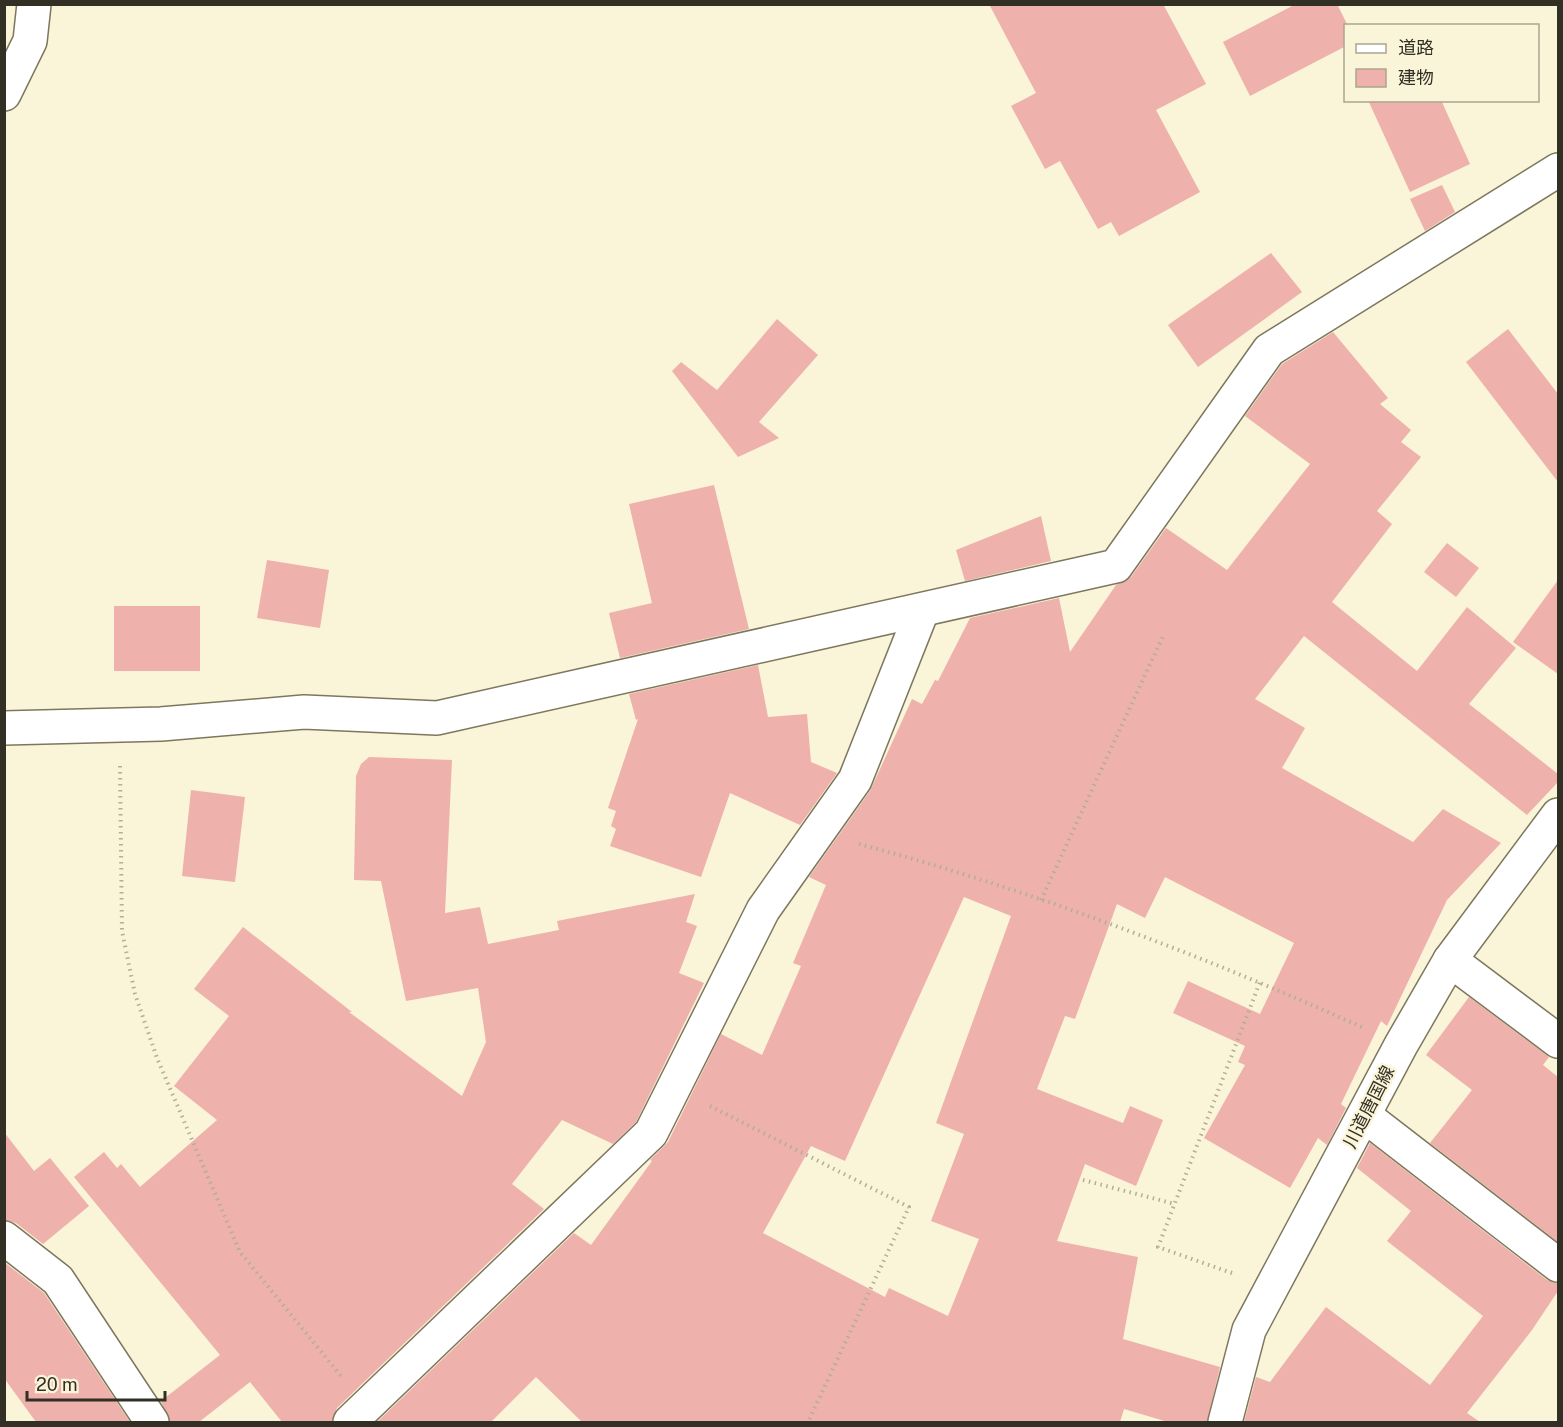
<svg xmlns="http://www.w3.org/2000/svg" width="1563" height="1427" viewBox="0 0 1563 1427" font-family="'Public Sans','Noto Sans JP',sans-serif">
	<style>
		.building { fill: #eeb1ac; fill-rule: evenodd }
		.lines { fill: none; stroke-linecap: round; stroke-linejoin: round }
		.minor-casing { stroke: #7d775e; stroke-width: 36 }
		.major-casing { stroke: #7d775e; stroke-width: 36 }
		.path { stroke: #b3ae98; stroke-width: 4; stroke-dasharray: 1.5 4.5; stroke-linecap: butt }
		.minor { stroke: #fff; stroke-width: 33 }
		.major { stroke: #fff; stroke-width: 33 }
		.labels { text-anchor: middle; stroke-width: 4.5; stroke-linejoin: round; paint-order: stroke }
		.street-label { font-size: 18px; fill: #322f25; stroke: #faf4d8 }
	</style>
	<rect width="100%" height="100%" fill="#faf4d8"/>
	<g class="building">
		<polygon points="989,4 1163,4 1206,84 1156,110 1200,192 1119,236 1111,222 1098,229 1060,161 1045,169 1011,106 1036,93"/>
		<polygon points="1296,4 1337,4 1346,22 1346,46 1250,96 1223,42"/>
		<polygon points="1368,100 1441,100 1470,164 1410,192"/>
		<polygon points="1442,185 1455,212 1425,231 1410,199"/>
		<polygon points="1271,253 1302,292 1198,367 1168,325"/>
		<polygon points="777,319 818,355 759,422 779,438 738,457 672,371 681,362 717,390"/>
		<polygon points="1508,329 1558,394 1558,482 1466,362"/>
		<path d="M1333 332 1388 398 1380 404 1411 430 1401 442 1421 457 1377 511 1392 524 1332 602 1417 671 1467 607 1516 648 1469 704 1558 774V782L1527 815 1304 636 1255 699 1305 728 1282 768 1413 842 1443 809 1501 843 1447 900 1387 1026 1381 1021 1341 1104 1346 1108 1327 1145 1318 1138 1290 1188 1204 1138 1245 1065 1238 1062 1245 1046 1173 1013 1188 981 1260 1014 1294 943 1165 877 1145 918 1117 904 1075 1019 1065 1016 1037 1089 1123 1123 1130 1106 1163 1120 1136 1186 1085 1164 1057 1241 1138 1257 1123 1339 1220 1367 1207 1422H1168L1124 1409 1120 1422H582L536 1377 491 1422H377L574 1233 591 1245 652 1161 650 1160 668 1142 721 1034 762 1055 801 966 793 963 826 885 809 877 870 791 912 699 922 704 935 680 938 681 970 618 1059 598 1070 652 1116 585 1131 577 1166 528 1227 570 1310 464 1245 416 1282 364ZM964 897 1011 916 936 1123 964 1134 931 1221 979 1239 948 1316 889 1288 885 1297 763 1233 811 1146 845 1161Z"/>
		<polygon points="714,485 749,629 620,658 609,613 652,603 629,504"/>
		<polygon points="1041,516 1051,561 965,581 956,550"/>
		<polygon points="1447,543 1479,568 1456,597 1424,572"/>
		<polygon points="267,560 329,570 320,628 257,618"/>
		<polygon points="1558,580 1558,674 1513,642"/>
		<rect x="114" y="606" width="86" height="65"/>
		<polygon points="758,665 768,717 807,714 811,762 837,773 800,825 730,793 701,877 610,846 616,829 611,826 616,811 608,808 638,719 636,720 629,694"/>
		<polygon points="369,757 452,760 445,913 480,907 488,944 559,930 557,921 695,894 686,922 697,926 679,973 704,983 636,1122 613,1144 562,1120 512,1184 544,1209 337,1408 332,1422 282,1422 250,1382 199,1422 170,1422 161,1401 220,1355 74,1177 104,1152 117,1168 121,1164 140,1187 217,1120 174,1086 229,1016 194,989 243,927 352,1012 349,1012 462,1096 486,1042 478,988 406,1001 381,881 354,880 356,776 361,764"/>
		<polygon points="191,790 245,797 235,882 182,876"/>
		<polygon points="1469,997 1549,1057 1543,1065 1558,1077 1558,1242 1430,1143 1472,1090 1426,1055"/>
		<polygon points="4,1132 34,1171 50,1158 89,1206 43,1244 16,1223 4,1220"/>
		<polygon points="1370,1143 1547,1280 1558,1283 1558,1291 1532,1330 1467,1413 1480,1422 1244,1422 1256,1377 1270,1382 1326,1307 1430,1385 1483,1316 1387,1241 1411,1211 1357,1168"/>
		<polygon points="4,1262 44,1293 130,1422 36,1422 4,1378"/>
	</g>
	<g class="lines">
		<g class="minor-casing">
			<g id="minor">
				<polyline points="4,94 30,41 34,4"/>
				<polyline points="4,728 161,724 304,712 437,718 1116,566 1269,350 1558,170"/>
				<polyline points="1450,960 1558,1041"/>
				<polyline points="1365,1116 1558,1265"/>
				<polyline points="4,1238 58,1280 152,1422"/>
				<polyline points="350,1422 651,1133 763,910 855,780 922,611"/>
			</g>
		</g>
		<g class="major-casing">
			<polyline id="major" points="1225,1422 1249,1330 1401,1045 1450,960 1558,815"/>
		</g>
		<g class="path">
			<polyline points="120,766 122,931 135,994 157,1058 240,1252 341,1376"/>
			<path d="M859 844C1032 890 1201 955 1364 1028"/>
			<polyline points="1041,900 1164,634"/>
			<polyline points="710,1106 909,1207 808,1422"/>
			<polyline points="1083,1180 1175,1204"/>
			<polyline points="1232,1273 1158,1247 1260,982"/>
		</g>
		<use href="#minor" class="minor"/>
		<use href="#major" class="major"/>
	</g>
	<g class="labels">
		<g class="street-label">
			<text transform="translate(1369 1107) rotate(-63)" y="6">川道唐国線</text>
		</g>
	</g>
	<rect width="1563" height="1427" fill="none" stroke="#322f25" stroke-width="12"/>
	<rect x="1344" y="24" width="195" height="78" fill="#faf4d8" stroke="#aaa590" stroke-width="1.5"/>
	<rect x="1356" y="44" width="30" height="9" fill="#ffffff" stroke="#aaa590" stroke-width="1.5"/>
	<text x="1398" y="54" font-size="18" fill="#322f25">道路</text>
	<rect x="1356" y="69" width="30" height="18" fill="#eeb1ac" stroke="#aaa590" stroke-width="1.5"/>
	<text x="1398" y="84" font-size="18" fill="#322f25">建物</text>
	<path d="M27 1391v9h138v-9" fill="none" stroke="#322f25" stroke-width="3"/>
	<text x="36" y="1391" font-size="18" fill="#322f25" stroke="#faf4d8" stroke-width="4.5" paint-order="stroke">20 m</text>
</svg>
